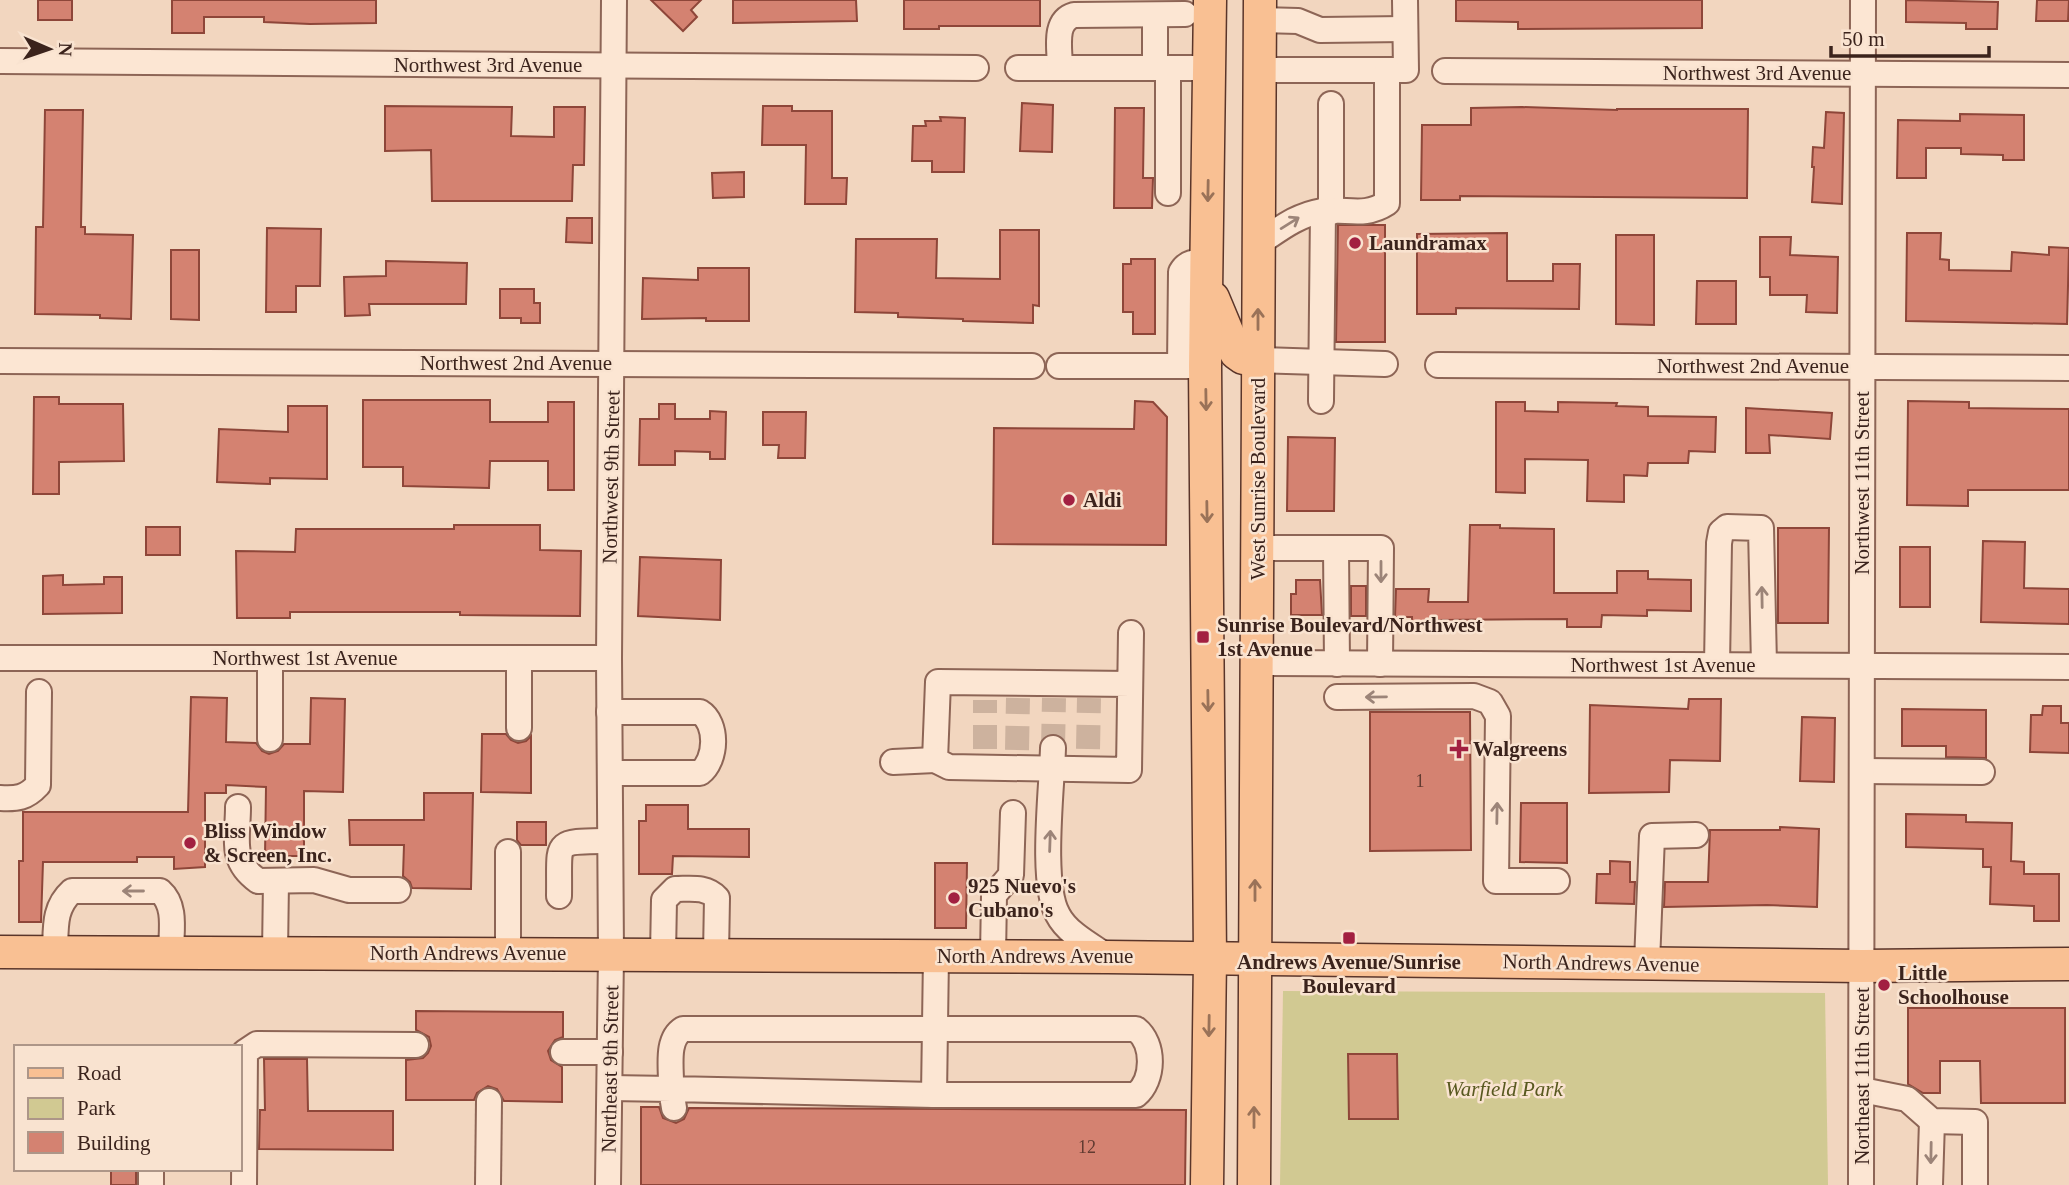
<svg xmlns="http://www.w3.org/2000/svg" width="2069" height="1185" viewBox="0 0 2069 1185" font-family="'Times New Roman',serif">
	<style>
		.green { fill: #d1c992 }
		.building { fill: #d48271; stroke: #8e4639; stroke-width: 2 }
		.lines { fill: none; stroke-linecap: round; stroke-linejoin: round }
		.minor-tunnel { stroke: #cdb29e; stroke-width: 24; stroke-dasharray: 24 12; stroke-linecap: butt }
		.minor-casing { stroke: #8d6556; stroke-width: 28 }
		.major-casing { stroke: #5a352a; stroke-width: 35 }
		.minor { stroke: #fce6d3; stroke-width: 24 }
		.major { stroke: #f9c093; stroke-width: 32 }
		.oneway { stroke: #9a7258 }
		.oneway2 { stroke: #9c8478 }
		.poi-dot { fill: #a22041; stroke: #f9e3d0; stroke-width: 2.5 }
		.labels { text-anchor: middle; stroke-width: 5; stroke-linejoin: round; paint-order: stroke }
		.number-label { font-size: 18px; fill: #613b31 }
		.street-label { font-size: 21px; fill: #3b231c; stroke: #f9e3d0 }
		.poi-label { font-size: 21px; font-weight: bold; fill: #3b231c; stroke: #f9e3d0; text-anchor: start }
		.park-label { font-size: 21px; font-style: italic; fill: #595920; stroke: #f9e3d0 }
	</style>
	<rect width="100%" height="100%" fill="#f2d6bf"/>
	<polygon class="green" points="1283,991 1825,993 1828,1185 1280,1185"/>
	<g class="building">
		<rect x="38" y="0" width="34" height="20"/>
		<polygon points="172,0 376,0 376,23 310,24 264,22 264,17 204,17 204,33 172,33"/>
		<polygon points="651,0 701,0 691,10 697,17 683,31"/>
		<polygon points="733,0 856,0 857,21 733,23"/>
		<polygon points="904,0 1040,0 1040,26 939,26 939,29 904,29"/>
		<polygon points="1456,0 1702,0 1702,28 1518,29 1518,22 1456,21"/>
		<polygon points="1906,0 1998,2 1997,29 1966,29 1966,23 1906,22"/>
		<polygon points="2037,0 2069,0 2068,21 2036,21"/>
		<polygon points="1022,103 1053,105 1052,152 1020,151"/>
		<polygon points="385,106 512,107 511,136 554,137 554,107 585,107 584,165 573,165 572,201 432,201 431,150 385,151"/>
		<polygon points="763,106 792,106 792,111 832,111 832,178 847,178 846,204 805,204 806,145 762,145"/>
		<polygon points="1522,107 1617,110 1617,109 1748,109 1747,198 1460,196 1460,200 1421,200 1422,125 1471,125 1471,108"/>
		<polygon points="1115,108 1144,108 1143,178 1153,178 1152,208 1114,208"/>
		<polygon points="45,110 83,110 81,227 85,227 85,234 133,235 131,319 100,318 100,315 35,314 36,227 43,227"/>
		<polygon points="1826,112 1844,113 1842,204 1812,202 1814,167 1812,167 1813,147 1824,148"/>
		<polygon points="1960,114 2024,115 2024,160 2003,160 2003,155 1961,154 1961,148 1926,148 1926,178 1897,178 1898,120 1960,121"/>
		<polygon points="940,117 965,118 964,172 932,172 932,161 912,161 913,126 926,126 925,121 941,121"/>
		<polygon points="744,172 744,197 713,198 712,173"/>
		<polygon points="567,218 592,218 592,243 566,242"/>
		<polygon points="1338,225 1385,225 1385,342 1336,342"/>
		<polygon points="267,228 321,229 320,286 296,286 296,312 266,312"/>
		<polygon points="1000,230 1039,230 1039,306 1033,305 1033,323 963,321 963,319 898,317 898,313 855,312 856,239 937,239 936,278 1000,279"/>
		<polygon points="1507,233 1507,281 1553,281 1553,264 1580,264 1579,309 1456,308 1456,314 1417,314 1417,234"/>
		<polygon points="1907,233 1941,233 1940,259 1949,260 1949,270 2011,271 2012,252 2049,255 2049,247 2069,248 2067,324 1906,321"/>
		<polygon points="1616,235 1654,235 1654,325 1616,324"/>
		<polygon points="1760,237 1791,237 1790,255 1838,257 1837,313 1806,312 1807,295 1770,295 1770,277 1760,277"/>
		<polygon points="171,250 199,250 199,320 171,319"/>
		<polygon points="1131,259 1155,259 1155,334 1133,334 1133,312 1123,312 1123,264 1131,264"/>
		<polygon points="386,261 467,263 466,304 369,304 370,315 345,316 344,277 386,276"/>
		<polygon points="698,268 749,268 749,321 706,321 706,318 642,319 643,278 698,280"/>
		<polygon points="1697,281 1736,281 1736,324 1696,324"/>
		<polygon points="500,289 534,289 534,303 540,303 540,323 521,323 521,318 500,318"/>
		<polygon points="34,397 59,397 59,404 123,404 124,461 59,462 59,494 33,494"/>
		<polygon points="363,400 490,400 490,422 548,422 548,402 574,402 574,490 548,490 548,461 490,461 489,488 403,486 403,467 363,467"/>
		<polygon points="1135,401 1153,402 1167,417 1166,545 993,544 994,428 1134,429"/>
		<polygon points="1908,401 1969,402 1969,408 2069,409 2069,490 1968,490 1968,506 1907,505"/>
		<polygon points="1496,402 1525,402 1525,411 1558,412 1558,402 1617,403 1616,406 1648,407 1648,416 1716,417 1715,452 1689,451 1688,463 1648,463 1647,476 1624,475 1624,502 1587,501 1588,460 1525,459 1525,493 1496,492"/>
		<polygon points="659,404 675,404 675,419 710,419 710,411 726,412 725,459 710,459 710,452 675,451 675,465 639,465 640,419 659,419"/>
		<polygon points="288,406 327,406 327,479 270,478 270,484 217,482 219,429 288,432"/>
		<polygon points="1746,408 1832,413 1830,439 1769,435 1770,453 1746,453"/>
		<polygon points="763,412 806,412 805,458 778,458 779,445 763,445"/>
		<polygon points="1288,437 1335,438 1334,511 1287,511"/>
		<polygon points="454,525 540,525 540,550 581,551 580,616 460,615 460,612 290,612 290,618 237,618 236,551 295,552 296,529 454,529"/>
		<polygon points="1470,525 1500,525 1500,528 1554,529 1554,593 1617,593 1617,571 1648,571 1648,579 1691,580 1691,611 1647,610 1647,616 1602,615 1601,627 1567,627 1567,619 1438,620 1438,625 1412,625 1412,617 1395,617 1396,589 1429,589 1428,602 1468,602"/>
		<rect x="146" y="527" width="34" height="28"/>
		<polygon points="1778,528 1829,528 1828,623 1778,623"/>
		<polygon points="1983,541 2025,542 2024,588 2069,589 2069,624 1981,622"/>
		<rect x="1900" y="547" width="30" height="60"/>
		<polygon points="640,557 721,560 720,620 638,616"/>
		<polygon points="63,575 63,585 104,584 104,577 122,577 122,613 43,614 43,576"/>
		<polygon points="1296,580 1320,580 1322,615 1291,615 1291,594 1296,594"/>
		<rect x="1351" y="586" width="15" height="30"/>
		<polygon points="191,697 227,698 226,742 256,743 262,751 269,754 278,751 284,744 310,744 311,698 345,699 343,792 304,791 304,856 265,856 266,787 226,785 226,793 205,793 205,867 174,869 174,857 137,857 137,862 43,862 41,922 19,922 19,861 23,861 23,812 188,812"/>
		<polygon points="1689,699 1721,699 1720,761 1670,760 1669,792 1589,793 1590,705 1688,709"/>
		<polygon points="2043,706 2061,706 2061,723 2069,723 2069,753 2030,752 2031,715 2042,715"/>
		<polygon points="1902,709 1986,710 1986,758 1946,757 1946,746 1902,746"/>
		<polygon points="1370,712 1470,712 1471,850 1370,851"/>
		<polygon points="1802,717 1835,718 1834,782 1800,781"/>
		<polygon points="482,734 506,734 511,740 518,743 526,741 531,736 531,793 481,792"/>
		<polygon points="424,793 473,793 471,889 412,888 410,882 403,876 404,845 350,845 349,820 424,820"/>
		<polygon points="1521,803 1567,803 1567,863 1520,862"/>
		<polygon points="646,805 688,805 688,829 749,829 749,857 673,856 672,874 639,874 639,821 646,821"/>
		<polygon points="1906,814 1966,815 1966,822 2012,823 2011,861 2024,862 2024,874 2059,874 2059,921 2034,921 2034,906 1990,904 1991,867 1983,867 1983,849 1906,847"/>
		<polygon points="517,822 546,822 546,845 521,845 517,840"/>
		<polygon points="1780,827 1819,829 1817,907 1767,905 1664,907 1665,882 1708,882 1710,830 1780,830"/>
		<polygon points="1610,861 1630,862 1630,882 1635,882 1634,904 1596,903 1597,874 1610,874"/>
		<polygon points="935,863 967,863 966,928 935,928"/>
		<polygon points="1908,1008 2065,1008 2065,1103 1981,1103 1980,1061 1940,1061 1940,1093 1923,1093 1908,1084"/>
		<polygon points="416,1011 563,1012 563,1037 555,1040 548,1051 551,1060 562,1067 562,1102 504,1101 497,1089 488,1086 477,1093 474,1100 406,1100 406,1060 423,1058 428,1053 431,1046 429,1037 416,1030"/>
		<polygon points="1348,1054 1397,1054 1398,1119 1349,1119"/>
		<polygon points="264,1059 307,1059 308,1111 393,1111 393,1150 259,1149 260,1110 265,1110"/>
		<polygon points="641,1107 659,1107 663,1118 676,1123 684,1119 689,1108 1186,1110 1185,1185 641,1185"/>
		<rect x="111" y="1169" width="25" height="16"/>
	</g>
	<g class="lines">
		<g class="minor-tunnel">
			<polyline points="1053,748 1054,698"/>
			<polyline points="985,749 985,700"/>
			<polyline points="1088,749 1089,698"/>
			<polyline points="1017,750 1018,698"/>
		</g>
		<g class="minor-casing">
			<g id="minor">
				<polyline points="1260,20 1298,21 1320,30 1405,29"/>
				<polyline points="0,61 976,68"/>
				<polyline points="1018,68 1210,68"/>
				<path d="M1060 68C1060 50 1053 21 1074 15L1185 14"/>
				<polyline points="1155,68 1155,15"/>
				<polyline points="1260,70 1406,70 1405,0"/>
				<polyline points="1445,71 2069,75"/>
				<polyline points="1168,193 1168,68"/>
				<polyline points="1331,212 1331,104"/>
				<path d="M1259 243C1280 229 1297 215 1322 211 1347 208 1364 218 1387 203V70"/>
				<polyline points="1258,360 1385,364"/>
				<polyline points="0,361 1032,366"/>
				<polyline points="1438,365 2069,368"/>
				<polyline points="1059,366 1205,366"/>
				<path d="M1180 366 1181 272C1187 261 1196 262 1207 262"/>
				<polyline points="1321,401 1323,211"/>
				<polyline points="1257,548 1381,548 1380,664"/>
				<polyline points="1336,548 1337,664"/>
				<polyline points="0,658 609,658"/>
				<polyline points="519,658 519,728"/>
				<polyline points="1257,663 2069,667"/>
				<polyline points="1717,665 1719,543 1721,532 1727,527 1761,528 1764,665"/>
				<polyline points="1130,684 938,682 935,760 949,767 1129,770 1131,633"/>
				<polyline points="1337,697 1474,696 1490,702 1498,716 1496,881 1557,881"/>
				<path d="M609 712H700C718 723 717 760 700 773H610"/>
				<polyline points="270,739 270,659"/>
				<path d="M1053 748C1052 787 1040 884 1058 915 1067 933 1092 946 1108 957"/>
				<polyline points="893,762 935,760"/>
				<polyline points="1862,771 1982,772"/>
				<path d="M0 798C17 799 26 798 38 785L39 692"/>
				<path d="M238 807C238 839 229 860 258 881L314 880 349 890H398"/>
				<path d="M559 896C560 839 551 842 610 841"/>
				<path d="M55 953C56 929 53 908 72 891H160C177 906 171 931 171 953"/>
				<polyline points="275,953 276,881"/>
				<polyline points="508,953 508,852"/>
				<path d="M663 954 664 900 675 889C691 889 706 886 717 898L716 954"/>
				<polyline points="993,956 994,895 1011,875 1013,813"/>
				<polyline points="1647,963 1652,836 1696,835"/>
				<polyline points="563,1052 610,1052"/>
				<path d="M610 1088 671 1089C672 1070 665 1040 683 1029H1136C1155 1044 1154 1080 1136 1095H934L671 1089 674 1108"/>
				<polyline points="1862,1090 1907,1099 1932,1121 1975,1122 1975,1185"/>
				<polyline points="934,1095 936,956"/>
				<polyline points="151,1185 151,1169"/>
				<polyline points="244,1185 245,1052 257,1044 416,1045"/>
				<polyline points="488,1185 489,1101"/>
				<polyline points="608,1185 611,954 609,658 614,0"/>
				<polyline points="1861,1185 1863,0"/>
				<polyline points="1930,1185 1932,1121"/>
			</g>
		</g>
		<g class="major-casing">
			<g id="major">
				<polyline points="1213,298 1236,353 1243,358 1258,360"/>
				<polyline points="0,952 1108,957 1862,966 2069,964"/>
				<polyline points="1207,1185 1210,958 1205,366 1210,0"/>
				<polyline points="1254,1185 1260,0"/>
			</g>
		</g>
		<use href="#minor" class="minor"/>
		<use href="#major" class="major"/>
	</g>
	<defs><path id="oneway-shaft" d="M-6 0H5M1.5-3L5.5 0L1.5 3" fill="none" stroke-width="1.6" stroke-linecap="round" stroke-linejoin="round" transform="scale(1.75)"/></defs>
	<g class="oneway">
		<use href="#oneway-shaft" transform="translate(1208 191) rotate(91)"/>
		<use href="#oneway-shaft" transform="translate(1258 319) rotate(-90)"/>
		<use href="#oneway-shaft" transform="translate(1206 400) rotate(89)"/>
		<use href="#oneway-shaft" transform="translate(1207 512) rotate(89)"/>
		<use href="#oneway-shaft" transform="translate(1208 701) rotate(89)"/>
		<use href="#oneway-shaft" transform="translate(1255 890) rotate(-90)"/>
		<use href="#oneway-shaft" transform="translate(1209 1026) rotate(91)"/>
		<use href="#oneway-shaft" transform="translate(1254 1117) rotate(-90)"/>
	</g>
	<g class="oneway2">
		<use href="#oneway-shaft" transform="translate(1290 223) rotate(-32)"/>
		<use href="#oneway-shaft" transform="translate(1381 572) rotate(90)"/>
		<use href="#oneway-shaft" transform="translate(1762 597) rotate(-91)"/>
		<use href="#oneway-shaft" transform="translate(1376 697) rotate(179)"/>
		<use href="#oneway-shaft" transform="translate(1497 813) rotate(-89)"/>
		<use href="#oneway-shaft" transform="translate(1050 841) rotate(-88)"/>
		<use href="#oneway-shaft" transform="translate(133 891) rotate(180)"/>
		<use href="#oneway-shaft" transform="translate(1931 1153) rotate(91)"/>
	</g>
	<g class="poi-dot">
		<circle cx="1355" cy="243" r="7"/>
		<circle cx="1069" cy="500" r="7"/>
		<rect x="1196" y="630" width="14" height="14" rx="3.5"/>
		<path d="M1455.5 738.5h7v7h7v7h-7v7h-7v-7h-7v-7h7z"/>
		<circle cx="190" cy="843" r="7"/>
		<circle cx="954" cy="898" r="7"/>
		<rect x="1342" y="931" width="14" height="14" rx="3.5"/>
		<circle cx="1884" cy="985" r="7"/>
	</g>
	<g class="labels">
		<g class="number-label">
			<text x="1420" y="787">1</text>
			<text x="1087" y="1153">12</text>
		</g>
		<g class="street-label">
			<text x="488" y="72">Northwest 3rd Avenue</text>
			<text x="1757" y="80">Northwest 3rd Avenue</text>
			<text x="516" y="370">Northwest 2nd Avenue</text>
			<text x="1753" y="373">Northwest 2nd Avenue</text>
			<text transform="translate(611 477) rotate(-89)" y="7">Northwest 9th Street</text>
			<text transform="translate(1258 479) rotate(-90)" y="7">West Sunrise Boulevard</text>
			<text transform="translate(1862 483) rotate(-90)" y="7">Northwest 11th Street</text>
			<text x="305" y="665">Northwest 1st Avenue</text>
			<text x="1663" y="672">Northwest 1st Avenue</text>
			<text x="468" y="960">North Andrews Avenue</text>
			<text x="1035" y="963">North Andrews Avenue</text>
			<text transform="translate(1601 963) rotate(1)" y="7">North Andrews Avenue</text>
			<text transform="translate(610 1069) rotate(-89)" y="7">Northeast 9th Street</text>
			<text transform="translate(1862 1076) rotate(-90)" y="7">Northeast 11th Street</text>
		</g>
		<g class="poi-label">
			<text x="1369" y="250">Laundramax</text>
			<text x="1083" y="507">Aldi</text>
			<text x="1217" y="632">Sunrise Boulevard/Northwest<tspan x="1217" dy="24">1st Avenue</tspan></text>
			<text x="1473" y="756">Walgreens</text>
			<text x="204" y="838">Bliss Window<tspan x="204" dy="24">&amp; Screen, Inc.</tspan></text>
			<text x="968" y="893">925 Nuevo's<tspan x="968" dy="24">Cubano's</tspan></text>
			<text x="1349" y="969" text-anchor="middle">Andrews Avenue/Sunrise<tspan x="1349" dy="24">Boulevard</tspan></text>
			<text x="1898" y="980">Little<tspan x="1898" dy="24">Schoolhouse</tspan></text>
		</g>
		<g class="park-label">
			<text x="1504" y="1096">Warfield Park</text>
		</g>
	</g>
	<rect x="14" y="1045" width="228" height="126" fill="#f9e3d0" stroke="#ad9688" stroke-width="2"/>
	<rect x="28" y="1068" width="35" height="10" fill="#f9c093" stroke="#ad9688" stroke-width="2"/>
	<text x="77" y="1080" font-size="21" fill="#3b231c">Road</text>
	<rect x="28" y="1098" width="35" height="21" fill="#d1c992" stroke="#ad9688" stroke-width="2"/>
	<text x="77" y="1115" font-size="21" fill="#3b231c">Park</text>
	<rect x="28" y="1132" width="35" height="21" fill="#d48271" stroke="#ad9688" stroke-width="2"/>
	<text x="77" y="1150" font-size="21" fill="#3b231c">Building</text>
	<g transform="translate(49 49) rotate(92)" stroke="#f9e3d0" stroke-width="5" paint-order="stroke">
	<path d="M0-5L12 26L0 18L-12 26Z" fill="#3b231c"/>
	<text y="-10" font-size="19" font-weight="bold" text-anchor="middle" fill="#3b231c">N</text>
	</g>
	<path d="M1831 46v10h158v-10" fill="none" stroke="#3b231c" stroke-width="3.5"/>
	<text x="1842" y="46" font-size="21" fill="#3b231c" stroke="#f9e3d0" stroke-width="5" paint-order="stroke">50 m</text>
</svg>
